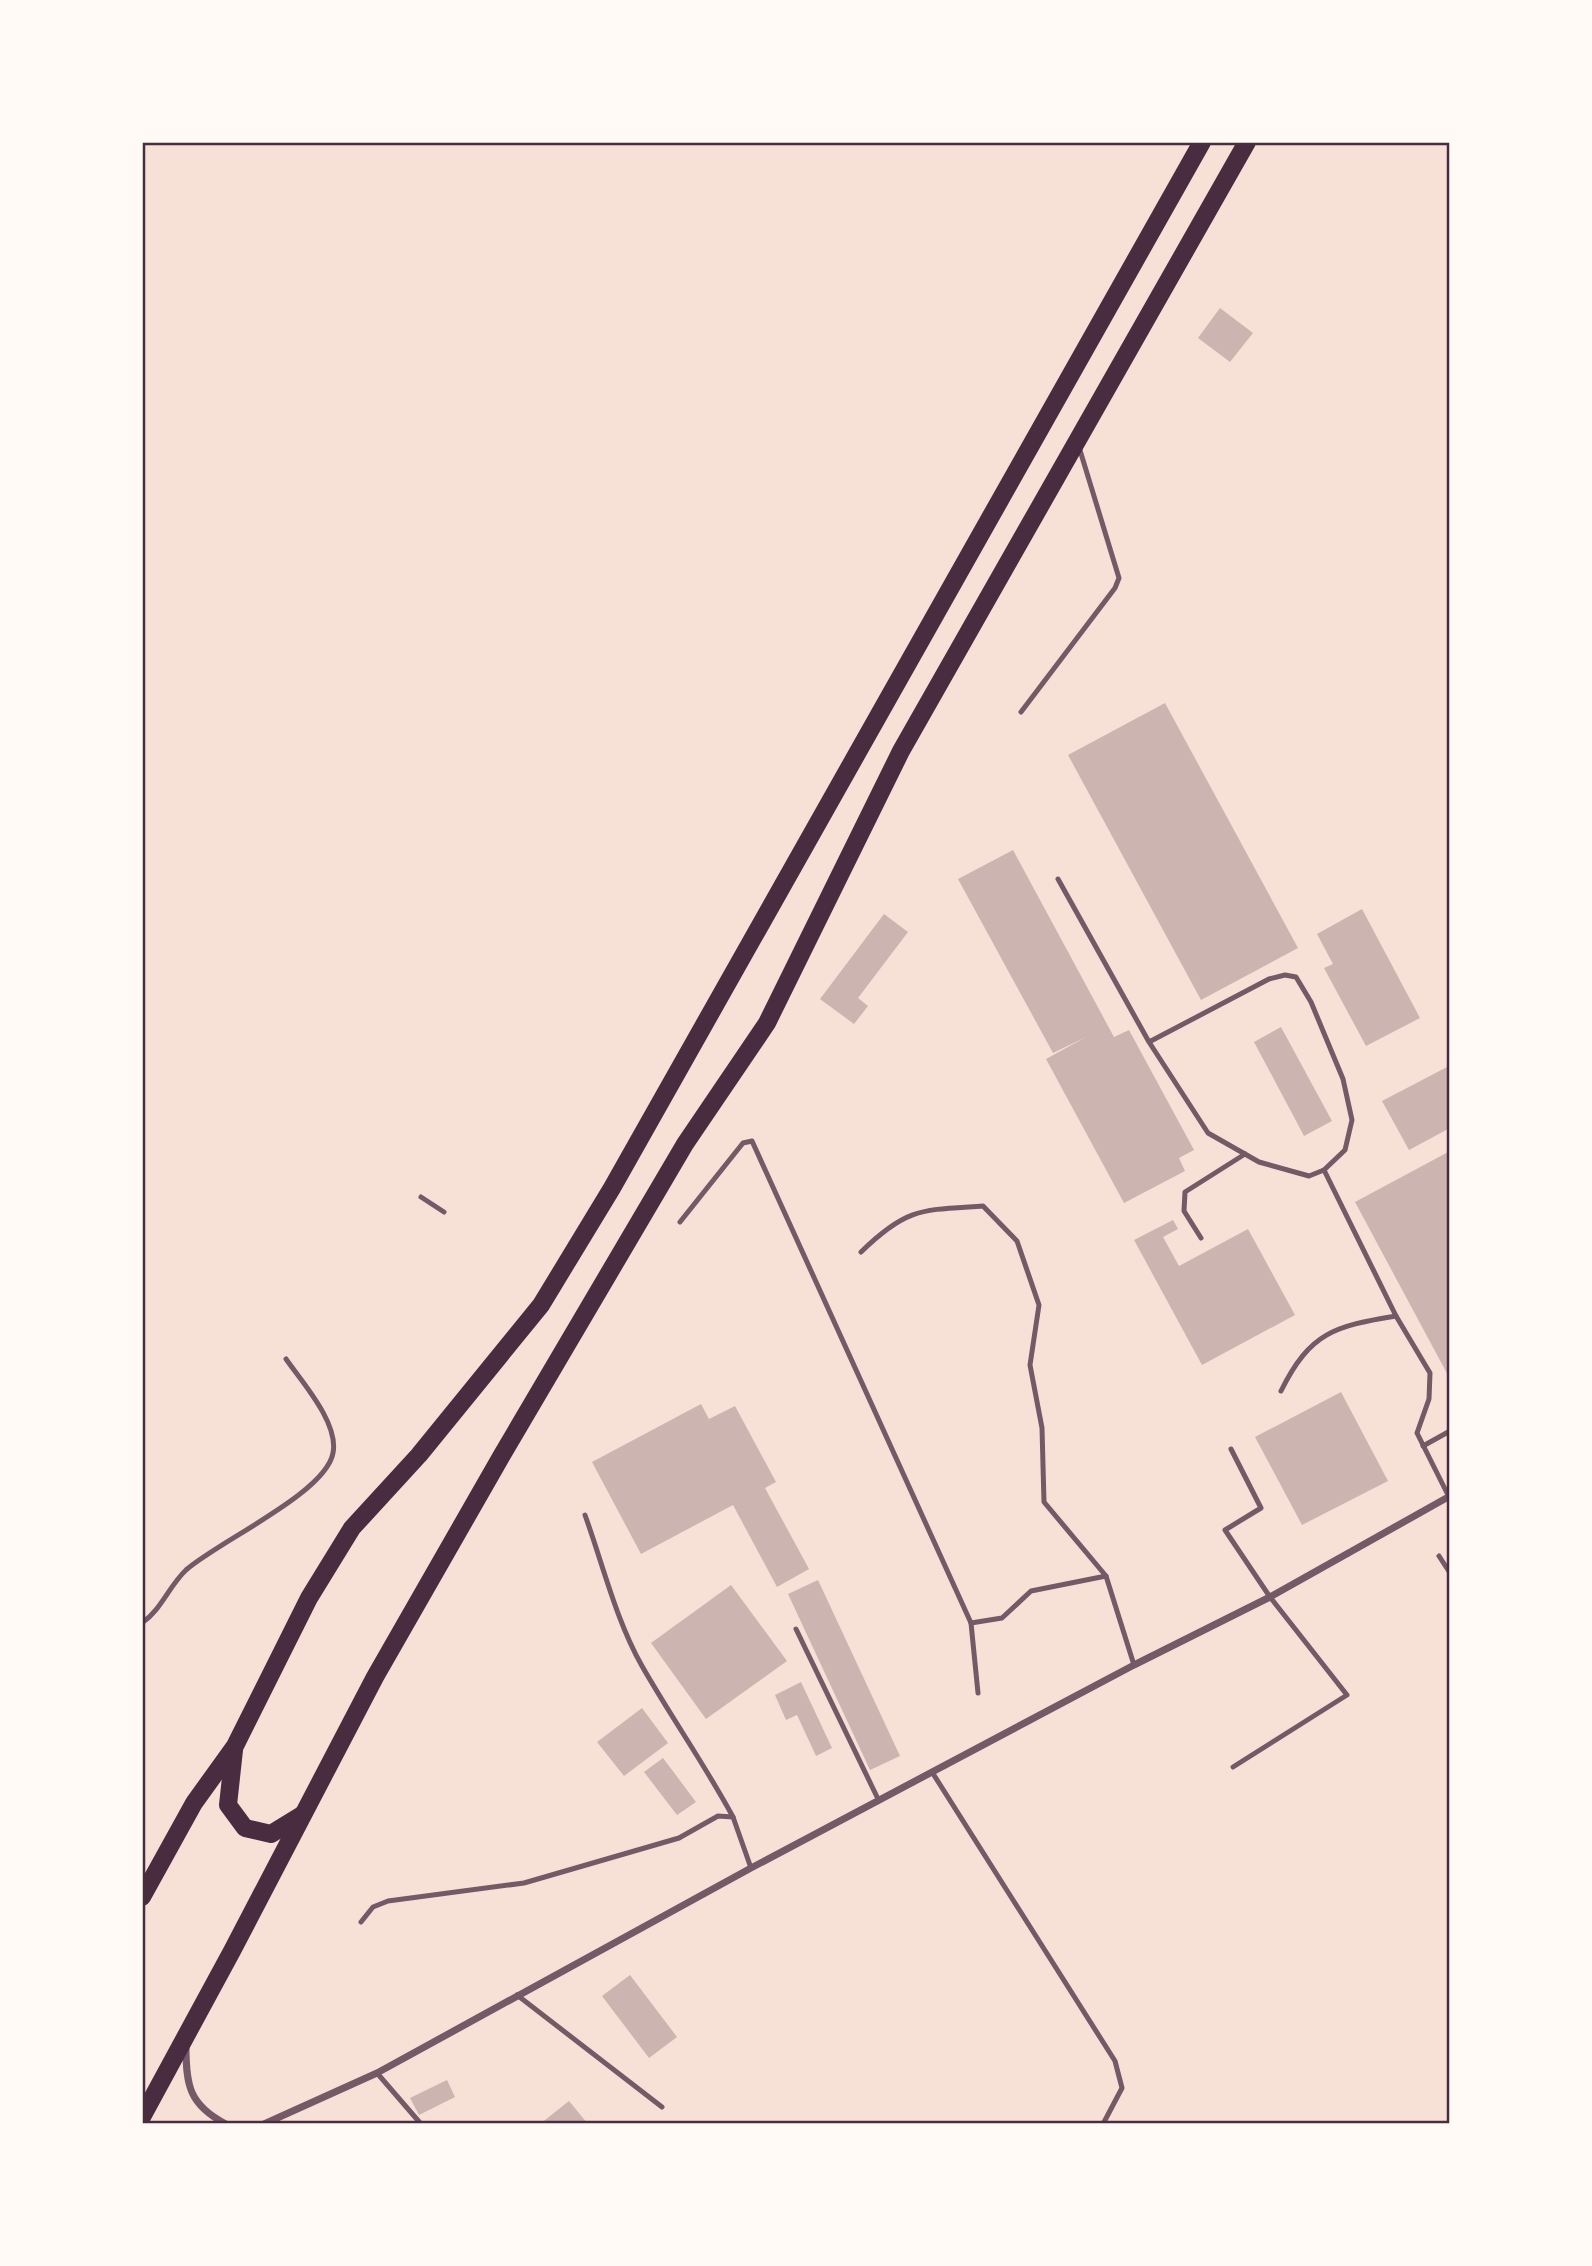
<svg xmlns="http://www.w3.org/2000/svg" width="1592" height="2266" viewBox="0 0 1592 2266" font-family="'Nunito Sans',sans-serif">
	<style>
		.building { fill: #ccb4b1 }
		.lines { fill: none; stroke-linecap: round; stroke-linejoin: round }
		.service { stroke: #755966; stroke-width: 5 }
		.minor { stroke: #755966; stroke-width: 7 }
		.primary { stroke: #4a2c40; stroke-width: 18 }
		.neatline { fill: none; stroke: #4a2c40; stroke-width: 2.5 }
	</style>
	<rect width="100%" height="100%" fill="#f7e1d7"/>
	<g class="building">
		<polygon points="1220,308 1253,333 1230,362 1198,338"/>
		<polygon points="1165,703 1298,948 1201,1000 1068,755"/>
		<polygon points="1013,850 1114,1037 1129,1030 1194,1150 1179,1158 1185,1171 1124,1203 1046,1059 1086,1037 1053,1053 958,879"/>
		<polygon points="1362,909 1420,1018 1366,1046 1324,968 1333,964 1317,934"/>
		<polygon points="884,914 908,932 858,998 868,1006 854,1024 820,999"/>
		<polygon points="1281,1027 1332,1121 1304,1136 1254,1042"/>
		<polygon points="1449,1066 1450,1128 1409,1150 1382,1101"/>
		<polygon points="1450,1151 1450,1379 1355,1202"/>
		<polygon points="1173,1220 1178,1229 1163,1237 1179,1266 1248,1229 1295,1315 1202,1365 1134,1240"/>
		<polygon points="1341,1392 1388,1481 1302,1525 1255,1437"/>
		<polygon points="701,1404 709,1419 735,1406 776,1482 765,1488 809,1569 777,1587 733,1505 641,1554 592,1462"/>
		<polygon points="818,1580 900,1756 870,1770 788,1594"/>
		<polygon points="731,1585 787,1661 706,1719 651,1643"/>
		<polygon points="801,1682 832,1748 816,1756 797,1715 786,1720 775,1695"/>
		<polygon points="642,1708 668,1743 624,1776 597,1742"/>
		<polygon points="663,1758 696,1802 677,1815 644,1772"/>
		<polygon points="630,1975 677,2037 649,2058 602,1996"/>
		<polygon points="447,2080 455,2097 419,2115 410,2098"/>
		<polygon points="569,2101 588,2124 540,2124"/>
	</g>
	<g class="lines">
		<g class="service">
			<polyline points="1021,712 1115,588 1119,578 1079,447"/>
			<polyline points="1058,879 1149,1042 1208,1133 1259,1162 1309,1176 1324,1170 1345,1150 1352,1120 1343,1079 1311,1002 1296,977 1285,975 1269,979 1149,1042"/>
			<polyline points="1324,1170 1396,1316 1430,1373 1429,1399 1417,1433 1449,1497"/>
			<polyline points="421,1197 444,1212"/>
			<polyline points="680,1222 743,1143 752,1141 971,1623 1002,1618 1031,1591 1106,1576 1134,1665"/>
			<polyline points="1201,1238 1184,1211 1185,1192 1245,1154"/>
			<path d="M861 1252C907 1207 922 1210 983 1206L1017 1241 1039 1305 1030 1365 1042 1428 1044 1502 1106 1576"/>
			<path d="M1281 1391C1310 1332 1335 1326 1396 1316"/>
			<polyline points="1423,1446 1450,1431"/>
			<polyline points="1231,1449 1261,1508 1225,1530 1270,1597 1347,1695 1233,1767"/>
			<path d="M585 1515C603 1565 616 1620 642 1666 671 1717 705 1765 733 1817"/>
			<polyline points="1439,1556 1450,1573"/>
			<path d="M142 1623C161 1610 169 1586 186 1570 219 1541 326 1493 333 1453 339 1423 302 1382 286 1359"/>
			<polyline points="971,1623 978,1693"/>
			<polyline points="796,1629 879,1801"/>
			<polyline points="932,1772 1115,2061 1122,2088 1103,2124"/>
			<polyline points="361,1922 373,1907 388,1901 524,1883 679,1838 718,1816 733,1817 751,1868"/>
			<polyline points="517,1995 662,2107"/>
			<polyline points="377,2073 421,2124"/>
		</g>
		<g class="minor">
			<path d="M186 2047C186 2085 189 2105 226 2124"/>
			<polyline points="264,2124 377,2073 751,1868 1134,1665 1270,1597 1450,1496"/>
		</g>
		<g class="primary">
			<polyline points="234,1750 228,1805 245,1828 271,1834 302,1815"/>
			<polyline points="142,1897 194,1803 235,1746 309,1598 352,1528 419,1455 541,1305 612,1188 1202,142"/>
			<polyline points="142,2117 232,1951 375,1677 502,1455 685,1144 767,1023 901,751 1247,142"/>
		</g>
	</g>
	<rect width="1592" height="2266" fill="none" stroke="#fffaf5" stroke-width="287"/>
	<rect x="144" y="144" width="1304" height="1978" class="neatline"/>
</svg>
